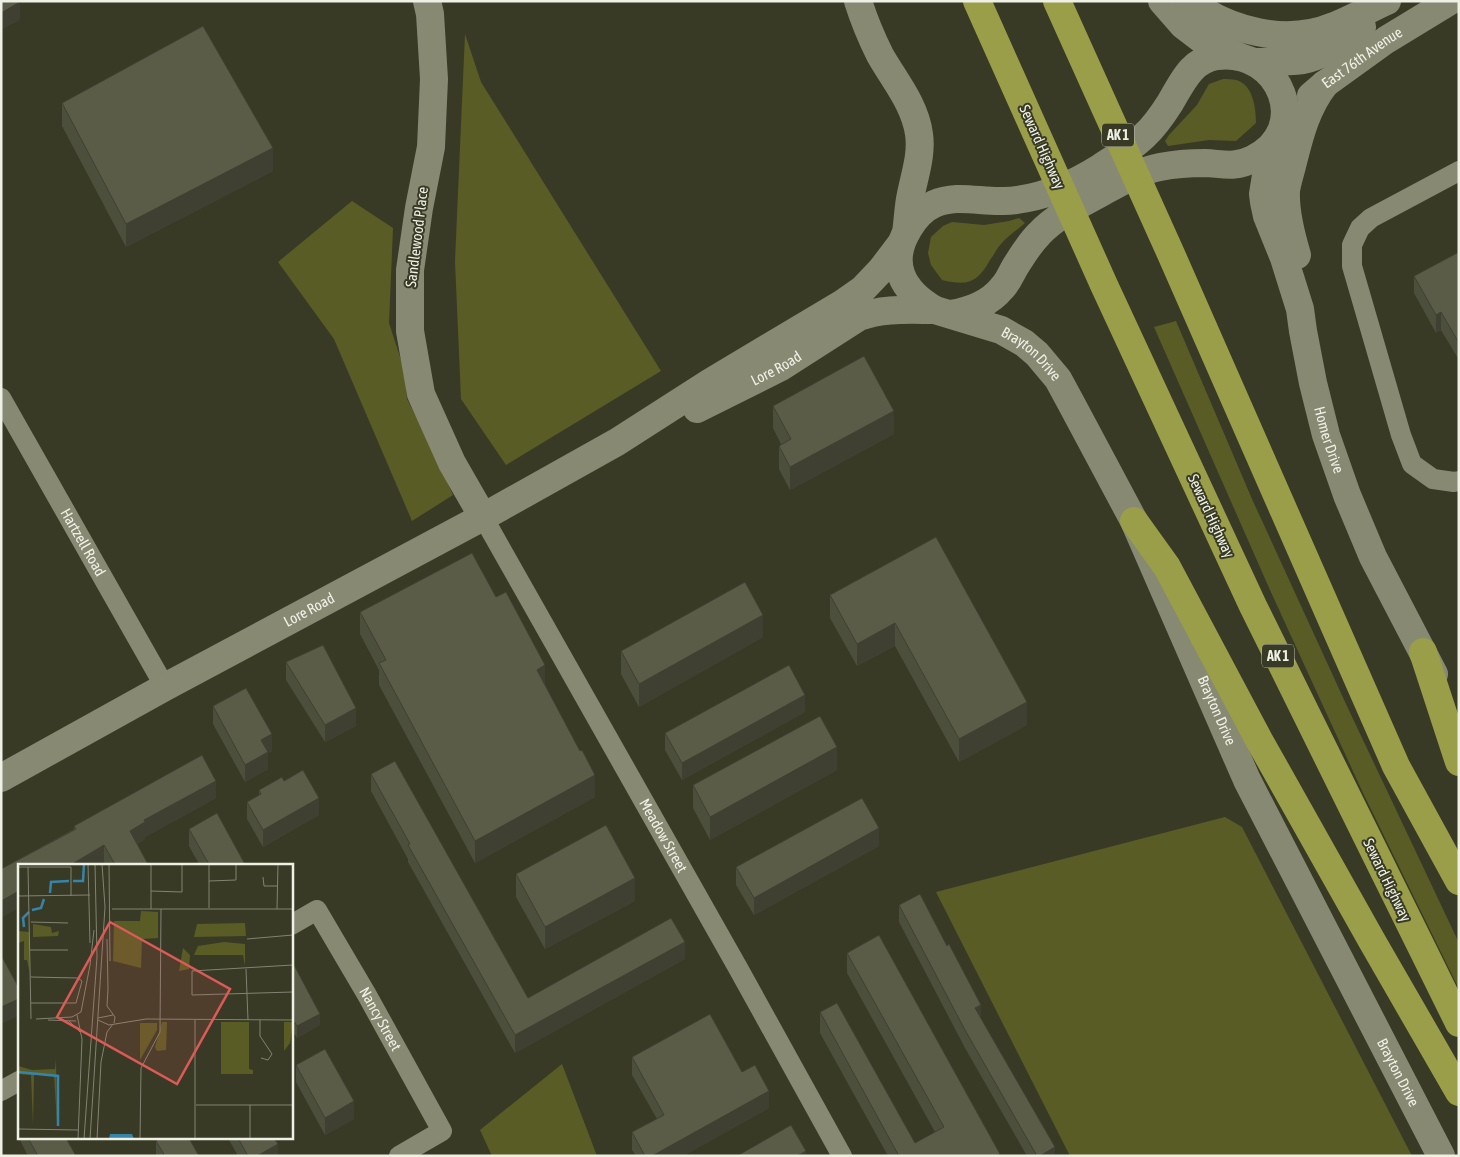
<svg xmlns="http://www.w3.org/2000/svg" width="1460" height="1157" viewBox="0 0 1460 1157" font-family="'Asap Condensed',sans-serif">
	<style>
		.green { fill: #5a5c25 }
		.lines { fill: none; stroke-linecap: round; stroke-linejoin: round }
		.street { stroke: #878973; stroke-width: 20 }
		.secondary { stroke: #878973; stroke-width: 28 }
		.highway { stroke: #9a9e48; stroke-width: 28 }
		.wall { fill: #4d4f3d }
		.shaded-wall { fill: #3f4032 }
		.building { fill: #5a5c47; stroke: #3f4032 }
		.labels { text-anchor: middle; stroke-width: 4; stroke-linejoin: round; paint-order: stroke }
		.shield { fill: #383a26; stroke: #b9baac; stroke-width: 1 }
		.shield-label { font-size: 14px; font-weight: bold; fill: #f0f1e5 }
		.street-label { font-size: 15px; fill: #f0f1e5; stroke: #383a26 }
		.inset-river { fill: none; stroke: #3784aa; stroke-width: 2.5 }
		.inset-road { fill: none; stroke: #828372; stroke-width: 1 }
		.view { fill: #dc5a57; fill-opacity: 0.15; stroke: #dc5a57; stroke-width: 2.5 }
		.inset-edge { fill: none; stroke: #f0f1e5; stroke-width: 2.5 }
	</style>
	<rect width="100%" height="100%" fill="#383a26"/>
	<g class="green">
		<polygon points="465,34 481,82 661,371 506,465 461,399 455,261"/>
		<path d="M1223 79C1227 79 1232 79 1236 80 1253 84 1256 108 1256 123L1236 141 1209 140 1168 146 1165 141 1169 135 1197 105 1209 84Z"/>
		<polygon points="352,201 393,228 389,323 405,372 407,399 431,446 453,495 412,521 334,339 278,262"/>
		<path d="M1019 218 1025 223C1017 230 1008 236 1001 244 997 248 994 255 990 260 977 283 968 286 942 280L931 265 928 253 931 237 943 226 952 222 984 225 1009 221Z"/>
		<polygon points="1176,321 1252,499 1346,704 1459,943 1459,989 1363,793 1270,590 1154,327"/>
		<polygon points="1225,817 1242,827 1412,1156 1070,1156 936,892"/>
		<polygon points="562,1064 597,1156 492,1156 480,1130"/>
	</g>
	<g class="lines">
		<g class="street">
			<polyline points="1459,171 1371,218 1360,228 1352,245 1352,266 1401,435 1412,464 1433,479 1454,482 1459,481"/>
			<path id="s1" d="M1 398 165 687"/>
			<path id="s2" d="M483 517 738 968 842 1156"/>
			<path id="s3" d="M291 925 317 910 367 995 442 1131 399 1156"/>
			<polyline points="1,1091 19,1081"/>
		</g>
		<g class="secondary">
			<polyline points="427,1 430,14 434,79 431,147 419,208 410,270 410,331 421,394 452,463 483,517"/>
			<path d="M858 1C864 20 871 37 880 55 894 80 915 104 919 134 922 154 915 174 911 194 908 207 908 220 906 233"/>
			<polyline points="1162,1 1183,25 1204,41 1236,55"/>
			<path d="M1189 1C1229 31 1286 46 1334 26 1352 19 1369 9 1387 1"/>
			<path d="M1255 62C1270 62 1287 62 1303 60 1324 56 1344 39 1362 27"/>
			<path id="s4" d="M1311 96 1325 84 1386 40 1450 1"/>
			<path id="s5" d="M1276 140 1267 169 1263 194 1264 202 1267 216 1284 258 1300 309 1303 331 1313 383 1326 435 1347 495 1373 557 1434 674"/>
			<path d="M1297 255C1291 235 1285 213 1286 191 1287 182 1291 171 1293 162 1300 134 1307 107 1325 84"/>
			<path id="s6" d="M950 314C969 311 989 304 1002 288 1008 282 1011 274 1015 267 1022 256 1029 244 1039 234 1056 216 1079 205 1101 193 1119 183 1139 171 1160 167 1175 164 1190 163 1205 163 1224 164 1235 168 1253 159 1313 130 1281 48 1217 56 1191 60 1182 83 1170 103 1163 114 1155 126 1145 135 1132 148 1116 157 1101 167 1071 186 1039 200 1003 201 980 202 956 194 934 204 923 209 915 218 909 228 887 263 902 291 935 310L1001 330 1024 343 1037 354 1058 379 1071 403 1134 521 1247 780 1441 1156"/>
			<path id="s7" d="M697 409 781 367 859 317C883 308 909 310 935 310"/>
			<path id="s8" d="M1 778 165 687 483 517 617 442 709 383 843 303 863 289 881 270 900 245"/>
		</g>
		<g class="highway">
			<polyline points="977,1 1104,285 1253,606 1459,1023"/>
			<polyline points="1057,1 1171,254 1396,766 1459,881"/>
			<polyline points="1134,521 1167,567 1259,740 1372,941 1459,1092"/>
			<polyline points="1423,652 1459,762"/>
		</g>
	</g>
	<g class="wall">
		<polygon points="62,103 273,171 126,247 62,126"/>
		<polygon points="1459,252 1459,360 1441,330 1436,333 1414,293 1414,276"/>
		<polygon points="773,406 894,434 790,490 779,469 779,446 781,444 773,428"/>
		<polygon points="936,537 1027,725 959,762 895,646 857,666 830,618 830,595"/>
		<polygon points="496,597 545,686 595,797 475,863 379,685 379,670 360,634 360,612"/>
		<polygon points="763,637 639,707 621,674 621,651"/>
		<polygon points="286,662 356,726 325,742 286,680"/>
		<polygon points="213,706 272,751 268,753 268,769 245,782 213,724"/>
		<polygon points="805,712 682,780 665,750 665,733"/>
		<polygon points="837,770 710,840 693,808 693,785"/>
		<polygon points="371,774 528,998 685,959 515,1053 408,862 408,859 371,791"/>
		<polygon points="284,781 319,815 263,847 247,819 247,802 259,795 259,790"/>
		<polygon points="216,798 145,837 145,839 137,844 149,866 106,866 104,862 98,866 19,866 1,869 74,829 74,826"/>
		<polygon points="189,829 246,866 200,866 189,846"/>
		<polygon points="879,846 754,915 736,885 736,867"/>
		<polygon points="516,874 635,901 545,949 516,897"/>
		<polygon points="899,905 981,1019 1055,1156 1027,1156 965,1048 899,922"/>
		<polygon points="847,953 1000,1156 888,1156 820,1033 820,1012 915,1143 935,1132 847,973"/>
		<polygon points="291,964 320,1025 297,1038 291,1028"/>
		<polygon points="632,1057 742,1072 769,1108 683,1156 636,1156 632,1150 632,1132 657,1119 632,1075"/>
		<polygon points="296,1065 354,1119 325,1135 296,1082"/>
		<polygon points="19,1117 19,1138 17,1135 17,1118"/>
		<polygon points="19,1138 66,1138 76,1156 28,1156"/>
		<polygon points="228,1138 274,1138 278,1156 238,1156"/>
		<polygon points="156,1141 199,1156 156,1156"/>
	</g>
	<g class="shaded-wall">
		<polygon points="20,2 20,20 1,30 1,13"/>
		<polygon points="273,148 273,171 126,247 126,224"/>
		<polygon points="1441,312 1441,330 1436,333 1436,315"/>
		<polygon points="894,411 894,434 790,490 790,467"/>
		<polygon points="763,615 763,637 639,707 639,684"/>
		<polygon points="895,623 895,646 857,666 857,644"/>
		<polygon points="545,665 545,687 537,670"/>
		<polygon points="805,695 805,712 682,780 682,763"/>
		<polygon points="1027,702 1027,725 959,762 959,739"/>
		<polygon points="356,708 356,726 325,742 325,725"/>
		<polygon points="272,734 272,751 268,753 268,769 245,782 245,765 261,740"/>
		<polygon points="837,747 837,770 710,840 710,817"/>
		<polygon points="595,775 595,797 475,863 475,841"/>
		<polygon points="216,781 216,798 145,837 145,839 130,848 130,831 144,820"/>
		<polygon points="319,798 319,815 263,847 263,830"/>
		<polygon points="879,828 879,846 754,915 754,898"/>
		<polygon points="104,845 104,862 98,866 69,866"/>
		<polygon points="635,878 635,901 545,949 545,927"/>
		<polygon points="19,891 19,908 1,918 1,901"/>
		<polygon points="685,942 685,959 515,1053 515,1035"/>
		<polygon points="19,999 19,1016 1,1024 1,1007"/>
		<polygon points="981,1005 981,1022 975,1008"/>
		<polygon points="320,1014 320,1025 297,1038 297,1026"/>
		<polygon points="769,1091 769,1108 683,1156 652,1156"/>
		<polygon points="354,1101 354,1119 325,1135 325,1118"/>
		<polygon points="278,1144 278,1156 257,1156"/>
		<polygon points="1055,1147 1055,1156 1040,1156"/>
		<polygon points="806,1151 806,1156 797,1156"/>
	</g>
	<g class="building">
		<polygon points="1,1 19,1 20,2 1,13"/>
		<polygon points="203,26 273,148 126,224 62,103"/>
		<polygon points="1459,252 1459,343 1441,312 1436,315 1414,276"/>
		<polygon points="864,356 894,411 790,467 779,446 791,439 773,406"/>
		<polygon points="936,537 1027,702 959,739 895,623 857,644 830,595"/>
		<polygon points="472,553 496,597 506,592 545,665 537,670 580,751 582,750 595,775 475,841 379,663 386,660 360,612"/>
		<polygon points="745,582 763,615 639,684 621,651"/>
		<polygon points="323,645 356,708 325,725 286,662"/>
		<polygon points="789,665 805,695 682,763 665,733"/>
		<polygon points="246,688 272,734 261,740 268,752 245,765 213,706"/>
		<polygon points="820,716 837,747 710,817 693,785"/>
		<polygon points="202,755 216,781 144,820 145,822 130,831 149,866 116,866 104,845 69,866 19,866 19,891 1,901 1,869 76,829 74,826"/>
		<polygon points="395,761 528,998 671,918 685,942 515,1035 408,845 410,844 371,774"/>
		<polygon points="303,770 319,798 263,830 247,802 261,794 259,790 282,777 284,781"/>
		<polygon points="862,798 879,828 754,898 736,867"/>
		<polygon points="217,813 246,866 210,866 189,829"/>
		<polygon points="606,825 635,878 545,927 516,874"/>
		<polygon points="920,894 947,946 949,944 981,1005 975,1008 1055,1147 1040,1156 1037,1156 965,1030 899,905"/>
		<polygon points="879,935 1000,1154 996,1156 899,1156 820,1012 837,1003 915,1143 944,1127 847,953"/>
		<polygon points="1,955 19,988 19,999 1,1007"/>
		<polygon points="293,963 320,1014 297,1026 291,1017 291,964"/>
		<polygon points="710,1014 742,1072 755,1065 769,1091 652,1156 645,1156 632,1132 664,1115 632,1057"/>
		<polygon points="325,1049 354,1101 325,1118 296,1065"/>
		<polygon points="791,1125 806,1151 797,1156 737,1156"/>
		<polygon points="28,1138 66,1138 76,1156 38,1156"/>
		<polygon points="160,1138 189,1138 199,1156 165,1156 156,1141"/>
		<polygon points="238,1138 274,1138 278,1144 257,1156 248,1156"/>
	</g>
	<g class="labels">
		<g class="shield">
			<rect x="1102" y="123.5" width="32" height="23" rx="4"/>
			<rect x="1262" y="644.5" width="32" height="23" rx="4"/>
		</g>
		<g class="shield-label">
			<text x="1118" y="140">AK 1</text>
			<text x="1278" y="661">AK 1</text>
		</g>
		<g class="street-label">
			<text dy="5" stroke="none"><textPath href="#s4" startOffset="64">East 76th Avenue</textPath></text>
			<text transform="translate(1042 147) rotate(66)" y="5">Seward Highway</text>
			<text transform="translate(417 237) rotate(-83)" y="5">Sandlewood Place</text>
			<text dy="5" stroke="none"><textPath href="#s6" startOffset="1099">Brayton Drive</textPath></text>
			<text dy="5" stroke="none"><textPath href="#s7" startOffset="89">Lore Road</textPath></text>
			<text dy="5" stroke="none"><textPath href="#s5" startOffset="311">Homer Drive</textPath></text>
			<text transform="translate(1211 516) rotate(65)" y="5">Seward Highway</text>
			<text dy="5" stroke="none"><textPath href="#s1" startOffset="166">Hartzell Road</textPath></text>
			<text dy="5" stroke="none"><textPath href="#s8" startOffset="351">Lore Road</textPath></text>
			<text dy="5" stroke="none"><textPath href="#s6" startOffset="1504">Brayton Drive</textPath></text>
			<text dy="5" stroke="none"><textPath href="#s2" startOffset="366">Meadow Street</textPath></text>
			<text transform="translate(1387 880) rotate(64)" y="5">Seward Highway</text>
			<text dy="5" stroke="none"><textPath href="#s3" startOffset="156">Nancy Street</textPath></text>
			<text dy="5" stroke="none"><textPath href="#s6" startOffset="1909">Brayton Drive</textPath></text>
		</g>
	</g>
	<g transform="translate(18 864)">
		<rect width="275" height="275" fill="#383a26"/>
		<path d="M123 47 140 48V74L124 75 123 104 95 97 96 57H122ZM227 59 228 72 176 73 179 60ZM15 60 33 63 34 69 41 67 40 72 15 73ZM0 67 11 68V106L9 96H6V77L0 79ZM206 78 227 80V102L225 91H176L180 82ZM165 84 172 91 171 105 161 107ZM144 158H149L148 186 139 187 137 183ZM203 158H231V205L235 206V210H203ZM266 158H275L272 179 266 187ZM122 159H139V166L122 196ZM38 195 39 259 36 211H16L15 261 13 211 0 210V202L14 206 37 205Z" fill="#5a5c25"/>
		<path d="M92 270H114L116 275H91Z" fill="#3784aa"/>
		<path class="inset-river" d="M55 17H65L66 0M32 29 33 18 51 17M14 46 23 44 26 35M6 63 5 54 11 48M0 208 40 212V262"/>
		<path class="inset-road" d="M70 0 72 79M91 0 92 97M133 0V45M0 3H53V32M10 3 13 155M245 13 246 22H260M191 17 218 16V0M133 27 164 28V0M0 32 72 31M191 44V0M94 45H275M259 45 260 0M13 58 50 59M89 75 90 125M229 75 275 71M12 86H50M72 101 76 66M275 101 174 107V131L275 128M228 105 230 156M13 113 60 114 64 117 58 139H13M90 125 89 142 97 153 96 159M59 151 64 175 60 275M80 154 95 151M18 155 54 153 63 148 72 101M30 156 58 157M80 156 91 161 128 155 275 156M177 156V275M242 156V172L254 190 250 196 243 194M51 157 62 168M178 241H275M0 265 60 266M66 275 79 93 77 0M72 275 87 43 84 0M79 275 83 198 89 168 95 160M122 275 123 204 142 168 143 45M232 275V241"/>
		<path class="view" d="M92 58 212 125 159 220 39 153Z"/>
		<rect width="275" height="275" class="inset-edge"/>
	</g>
	<rect width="1460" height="1157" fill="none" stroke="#f0f1e5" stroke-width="5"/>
</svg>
